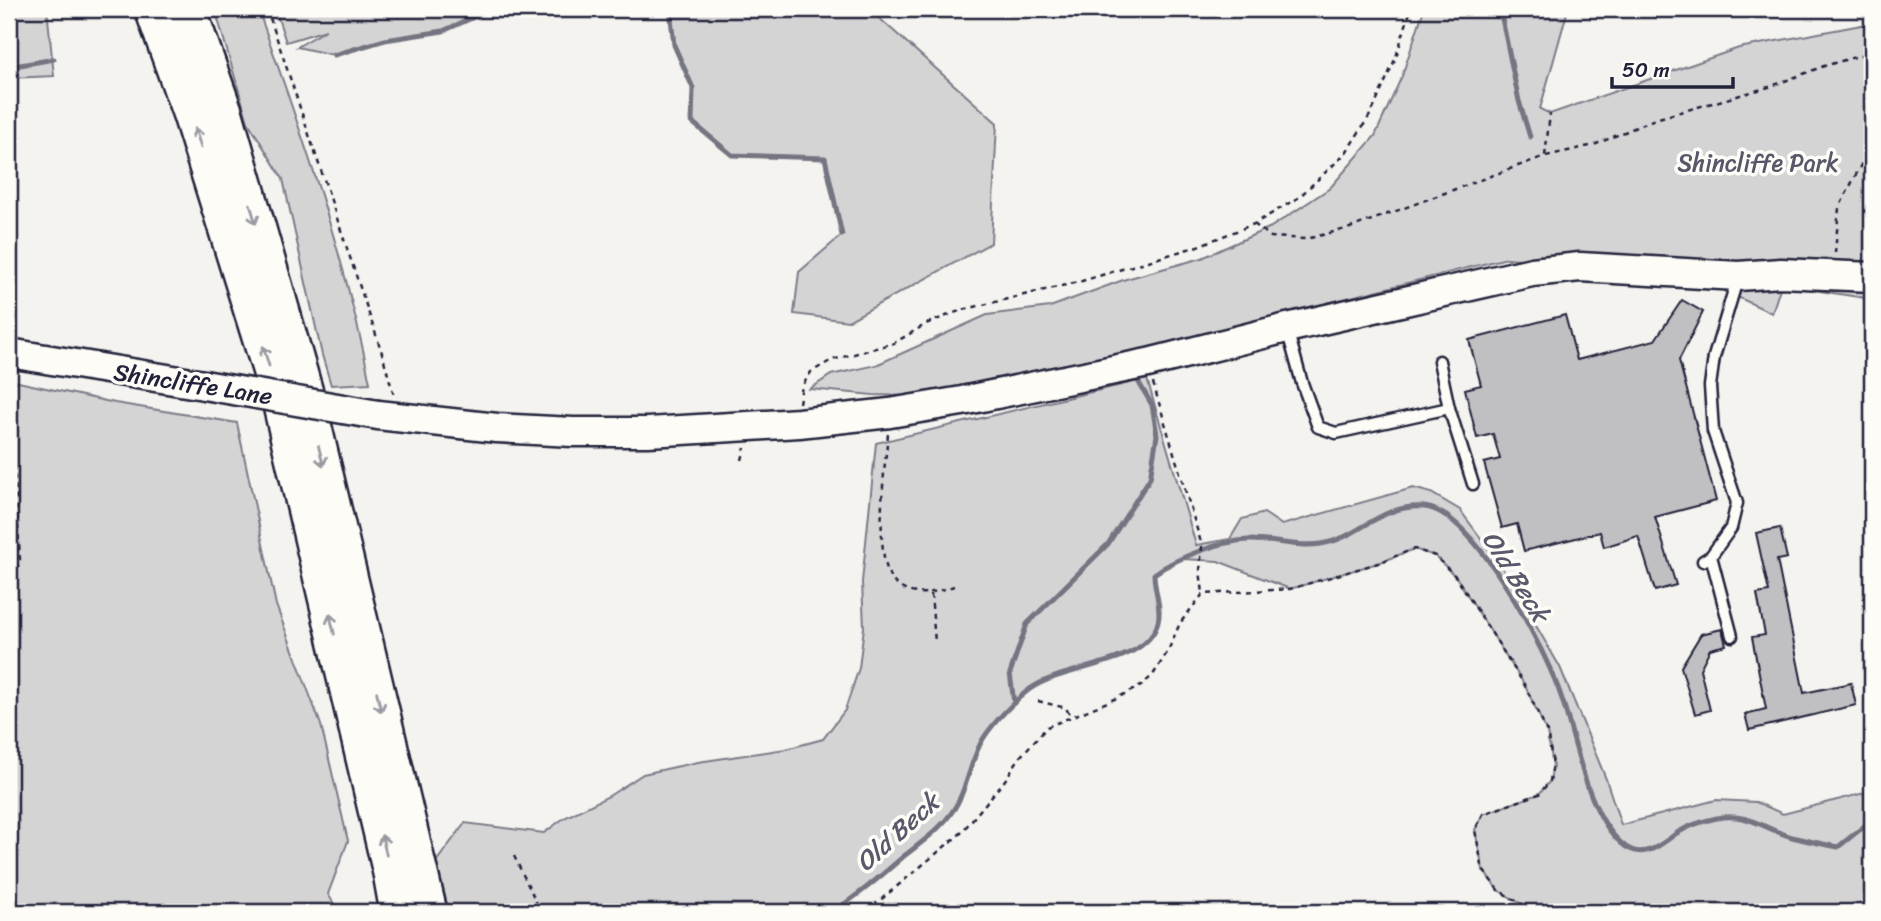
<svg xmlns="http://www.w3.org/2000/svg" width="1881" height="921" viewBox="0 0 1881 921" font-family="Sriracha,sans-serif">
	<style>
		.green { fill: #d5d4d5; stroke: #7c7b88; stroke-width: 2 }
		.lines { fill: none; stroke-linecap: round; stroke-linejoin: round }
		.stream { stroke: #757582; stroke-width: 5 }
		.building { fill: #c0bfc2; stroke: #22223b; stroke-width: 2 }
		.service-casing { stroke: #22223b; stroke-width: 15 }
		.secondary-casing { stroke: #22223b; stroke-width: 33 }
		.motorway-casing { stroke: #22223b; stroke-width: 40 }
		.path { stroke: #22223b; stroke-width: 2.5; stroke-dasharray: 5 5; stroke-linecap: butt }
		.service { stroke: #fdfcf7; stroke-width: 10 }
		.secondary { stroke: #fdfcf7; stroke-width: 28 }
		.motorway { stroke: #fdfcf7; stroke-width: 35 }
		.secondary-bridge-casing { stroke: #22223b; stroke-width: 33; stroke-linecap: butt }
		.secondary-bridge { stroke: #fdfcf7; stroke-width: 28 }
		.oneway { stroke: #9a9aa2 }
		.labels { text-anchor: middle; stroke-width: 7; stroke-linejoin: round; paint-order: stroke }
		.park-label { font-size: 24px; fill: #585769; stroke: #fdfcf7 }
		.street-label { font-size: 24px; fill: #22223b; stroke: #fdfcf7 }
		.water-label { font-size: 26px; font-style: italic; fill: #59596b; stroke: #fdfcf7 }
	</style>
	<rect width="100%" height="100%" fill="#f4f3ef"/>
	<filter id="ink" filterUnits="userSpaceOnUse"><feTurbulence type="fractalNoise" baseFrequency=".0143" numOctaves="2"/><feDisplacementMap in="SourceGraphic" scale="14" xChannelSelector="R" yChannelSelector="G"/><feConvolveMatrix kernelMatrix="1 2 1 2 8 2 1 2 1" color-interpolation-filters="sRGB"/></filter>
	<g filter="url(#ink)">
		<g class="green">
			<polygon points="9,9 47,9 54,76 9,78"/>
			<path d="M215 9H258C301 132 345 255 370 383L331 385 322 355 283 179 248 122Z"/>
			<polygon points="275,9 492,9 443,31 385,40 334,55 297,47 326,30 286,42"/>
			<polygon points="670,9 869,9 997,123 991,243 848,321 794,314 799,272 842,235 825,159 732,155 692,122 693,88 674,45"/>
			<polygon points="1424,9 1568,9 1540,109 1550,114 1739,48 1872,23 1872,299 1781,285 1772,313 1733,295 1738,276 1507,258 1115,356 983,385 915,396 873,395 810,389 831,375 876,365 987,315 1050,307 1126,279 1202,258 1271,227 1330,188 1375,136 1402,76"/>
			<path d="M1147 379 1196 545 1230 539 1242 519 1264 513 1282 525 1413 488 1431 493 1460 510 1500 564 1560 667 1606 779 1621 825 1716 800 1756 802 1783 814 1872 791V912H1535L1498 890 1483 870 1475 830 1483 814 1539 794 1550 781 1553 764 1547 732 1524 684 1456 577 1435 556 1414 549 1378 563 1290 589 1218 561 1183 559 1166 566 1154 575C1154 591 1162 606 1158 622 1147 667 1064 664 1030 689 1015 700 993 723 983 739 970 761 968 788 954 809 942 828 922 842 904 856 881 876 858 896 832 912H449L436 862 465 823 544 833 564 818 609 796 643 774 698 762 786 749 823 739 845 710 859 668 864 627 862 582 876 443Z"/>
			<polygon points="9,380 115,403 237,423 276,605 321,725 348,841 328,894 339,912 9,912"/>
		</g>
		<g class="lines">
			<g class="stream">
				<polyline points="670,9 674,45 693,88 692,122 732,155 825,158 842,235"/>
				<polyline points="1500,9 1519,101 1530,137"/>
				<polyline points="9,18 13,33"/>
				<polyline points="334,55 385,40 443,31 492,9"/>
				<polyline points="9,67 54,59"/>
				<polyline points="1014,703 1010,673 1027,624 1108,544 1150,478 1157,435 1152,405 1135,376"/>
				<path d="M832 912C858 896 881 876 904 856 922 842 942 828 954 809 968 788 970 760 983 739 993 723 1015 700 1030 689 1064 664 1147 667 1158 622 1162 606 1154 590 1154 574 1176 558 1220 541 1248 540 1272 539 1297 548 1321 544 1361 538 1378 504 1424 507 1475 511 1547 653 1562 699 1576 741 1588 820 1626 847 1646 860 1662 843 1677 833 1690 825 1702 821 1717 818 1750 812 1763 829 1792 837 1807 841 1823 844 1838 847L1872 820"/>
			</g>
		</g>
		<g class="building">
			<polygon points="1682,300 1703,312 1679,360 1716,501 1655,517 1676,585 1655,591 1638,536 1604,547 1600,532 1524,551 1517,524 1502,528 1484,463 1500,459 1493,434 1477,438 1465,389 1481,385 1469,340 1565,315 1577,360 1655,340"/>
			<polygon points="1780,528 1787,558 1777,560 1804,693 1851,683 1856,705 1749,730 1745,714 1766,709 1752,637 1765,635 1757,594 1769,592 1756,533"/>
			<polygon points="1722,629 1726,645 1710,649 1700,669 1710,710 1695,714 1681,667 1701,634"/>
		</g>
		<g class="lines">
			<g class="service-casing">
				<g id="service">
					<polyline points="1287,329 1302,383 1318,427 1336,433 1449,408"/>
					<polyline points="1439,361 1449,408 1473,484"/>
					<polyline points="1711,556 1732,636"/>
					<polyline points="1703,561 1711,556 1731,528 1737,503 1713,431 1710,386 1714,357 1737,280"/>
				</g>
			</g>
			<g class="secondary-casing">
				<g id="secondary">
					<polyline points="9,353 204,385"/>
					<polyline points="378,415 497,428 573,432 648,432 799,423 890,413 962,401 1148,363 1287,328 1532,272 1580,267 1738,276 1781,273 1872,277"/>
				</g>
			</g>
			<g class="motorway-casing">
				<g id="motorway">
					<polyline points="153,9 191,115 280,401 391,873 398,912"/>
					<polyline points="188,9 224,111 308,403 429,912"/>
				</g>
			</g>
			<g class="path">
				<polyline points="267,9 382,353 394,396"/>
				<polyline points="1546,156 1594,145 1655,119 1769,87 1824,66 1872,52"/>
				<polyline points="1254,224 1271,237 1306,239 1350,228 1545,156 1550,114"/>
				<polyline points="1835,253 1839,208 1866,155 1872,138"/>
				<polyline points="1153,383 1202,546 1200,571 1203,593"/>
				<polyline points="799,403 802,386 811,372 832,360 894,343 928,323 962,310 1082,281 1195,247 1254,224 1298,198 1345,154 1372,112 1396,57 1411,9"/>
				<path d="M888 434C885 465 871 566 897 585 914 599 936 592 954 586"/>
				<polyline points="742,460 745,448"/>
				<polyline points="9,588 20,560 10,392 12,377"/>
				<polyline points="931,594 935,642"/>
				<polyline points="1038,701 1066,708 1070,716"/>
				<polyline points="514,856 541,912"/>
				<polyline points="866,912 961,833 1005,780 1020,757 1047,727 1117,698 1141,686 1153,675 1168,651 1180,623 1203,594 1290,589 1378,563 1414,549 1435,556 1456,577 1524,684 1547,732 1553,764 1550,781 1539,794 1483,814 1475,830 1483,870 1498,890 1535,912"/>
			</g>
			<use href="#service" class="service"/>
			<use href="#secondary" class="secondary"/>
			<use href="#motorway" class="motorway"/>
			<g class="secondary-bridge-casing">
				<polyline id="secondary-bridge" points="204,385 378,415"/>
			</g>
			<use href="#secondary-bridge" class="secondary-bridge"/>
		</g>
		<defs><path id="oneway-shaft" d="M-6 0H5M1.5-3L5.5 0L1.5 3" fill="none" stroke-width="1.6" stroke-linecap="round" stroke-linejoin="round" transform="scale(1.75)"/></defs>
		<g class="oneway">
			<use href="#oneway-shaft" transform="translate(198 138) rotate(-107)"/>
			<use href="#oneway-shaft" transform="translate(253 214) rotate(74)"/>
			<use href="#oneway-shaft" transform="translate(266 356) rotate(-107)"/>
			<use href="#oneway-shaft" transform="translate(321 456) rotate(76)"/>
			<use href="#oneway-shaft" transform="translate(332 624) rotate(-103)"/>
			<use href="#oneway-shaft" transform="translate(379 702) rotate(77)"/>
			<use href="#oneway-shaft" transform="translate(384 845) rotate(-103)"/>
		</g>
	</g>
	<g class="labels">
		<g class="park-label">
			<text x="1758" y="171">Shincliffe Park</text>
		</g>
		<g class="street-label">
			<text transform="translate(193 384) rotate(9)" y="8">Shincliffe Lane</text>
		</g>
		<g class="water-label">
			<text transform="translate(1516 576) rotate(58)" y="9">Old Beck</text>
			<text transform="translate(897 832) rotate(-42)" y="9">Old Beck</text>
		</g>
	</g>
	<rect width="1881" height="921" fill="none" stroke="#fdfcf7" stroke-width="35"/>
	<rect x="18" y="18" width="1846" height="886" fill="none" stroke="#22223b" stroke-width="2.5" filter="url(#ink)"/>
	<path d="M1612 77v10h121v-10" fill="none" stroke="#22223b" stroke-width="3.5"/>
	<text x="1622" y="77" font-size="21" fill="#22223b" stroke="#fdfcf7" stroke-width="5" paint-order="stroke">50 m</text>
</svg>
